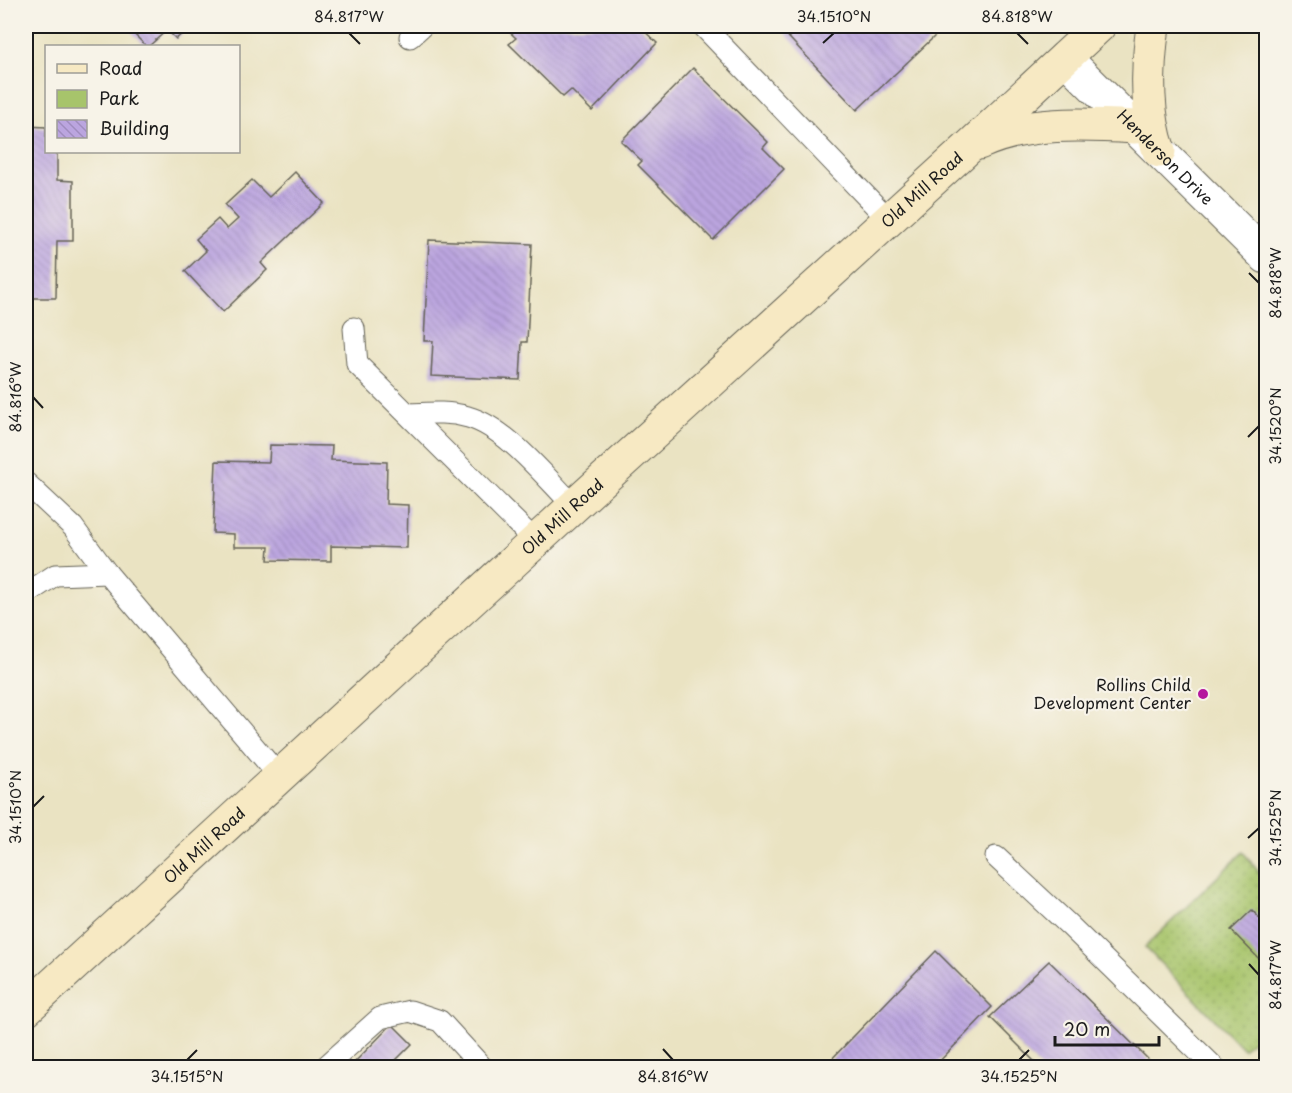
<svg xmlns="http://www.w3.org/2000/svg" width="1292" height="1093" viewBox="0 0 1292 1093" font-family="'Playpen Sans',sans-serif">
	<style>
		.green { fill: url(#green-dots); stroke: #627044; stroke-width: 1.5 }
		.building { fill: url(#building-back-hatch) }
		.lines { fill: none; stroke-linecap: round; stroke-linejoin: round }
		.lane-casing { stroke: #646256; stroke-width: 23 }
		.street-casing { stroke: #646256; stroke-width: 35 }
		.secondary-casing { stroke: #646256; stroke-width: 35 }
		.lane { stroke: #fff; stroke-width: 21 }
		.street { stroke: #fff; stroke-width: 33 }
		.secondary { stroke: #f7e9c3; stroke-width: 33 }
		.ticks { fill: none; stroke: #1c1c1c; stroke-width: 2 }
		.poi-dot { fill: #b5179e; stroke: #f7f3e8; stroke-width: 2 }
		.labels { text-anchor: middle; stroke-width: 4.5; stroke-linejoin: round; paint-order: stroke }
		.street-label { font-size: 16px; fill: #1c1c1c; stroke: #f7f3e8 }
		.poi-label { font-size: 16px; fill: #1c1c1c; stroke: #f7f3e8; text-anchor: end }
		.neatline { fill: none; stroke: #1c1c1c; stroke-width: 2 }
		.ticks-label { font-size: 15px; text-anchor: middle; fill: #1c1c1c }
	</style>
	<defs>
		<pattern id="green-dots" width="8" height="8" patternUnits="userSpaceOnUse" patternTransform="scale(1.5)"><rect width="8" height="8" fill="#a7c46b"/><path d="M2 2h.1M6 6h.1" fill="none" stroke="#8fa85c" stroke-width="1.8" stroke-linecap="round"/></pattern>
		<pattern id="building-back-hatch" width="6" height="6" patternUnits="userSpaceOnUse" patternTransform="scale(1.5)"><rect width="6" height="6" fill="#bba5df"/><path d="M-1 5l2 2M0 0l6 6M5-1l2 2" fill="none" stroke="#a08dbf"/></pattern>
	</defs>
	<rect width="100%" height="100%" fill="#f7f3e8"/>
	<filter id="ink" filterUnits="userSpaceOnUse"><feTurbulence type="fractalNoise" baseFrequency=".0167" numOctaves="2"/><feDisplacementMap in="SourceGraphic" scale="12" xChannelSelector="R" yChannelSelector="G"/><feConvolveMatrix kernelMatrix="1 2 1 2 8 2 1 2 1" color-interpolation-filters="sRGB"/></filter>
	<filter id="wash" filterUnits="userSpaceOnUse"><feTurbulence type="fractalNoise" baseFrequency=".008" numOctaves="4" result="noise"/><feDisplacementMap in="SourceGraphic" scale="24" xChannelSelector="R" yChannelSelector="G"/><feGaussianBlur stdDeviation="1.35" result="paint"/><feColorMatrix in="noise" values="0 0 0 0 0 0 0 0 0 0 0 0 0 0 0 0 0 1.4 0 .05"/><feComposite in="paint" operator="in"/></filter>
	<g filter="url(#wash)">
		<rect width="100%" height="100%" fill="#eae3c2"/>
		<polygon class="green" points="1243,852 1266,881 1266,1028 1243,1049 1145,947"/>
		<g id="blocks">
			<g class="building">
				<polygon points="136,26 191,26 176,39 167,30 149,46 146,46 130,30"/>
				<polygon points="503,26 639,26 657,43 592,111 571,90 563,97 509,44 516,38"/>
				<polygon points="778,26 925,26 935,36 857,110"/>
				<polygon points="693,68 768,142 763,148 784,169 713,240 638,165 642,161 621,141"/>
				<polygon points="26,126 46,127 46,152 57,152 57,180 73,181 73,241 57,241 56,298 26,298"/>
				<polygon points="295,172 324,203 261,263 267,270 223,312 185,271 206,251 196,239 218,219 227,229 238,219 225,205 252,180 269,197"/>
				<polygon points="429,240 532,244 527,342 522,342 520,380 431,376 433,341 424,341"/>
				<polygon points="270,445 332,446 331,460 387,462 386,504 408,505 407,548 331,546 331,561 268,560 269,547 234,547 234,534 213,533 216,461 269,462"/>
				<polygon points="1252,910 1266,925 1266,960 1263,963 1231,930"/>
				<polygon points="936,951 992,1007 933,1068 823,1068"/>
				<polygon points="1049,961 1157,1068 1041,1068 990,1017"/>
				<polygon points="392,1024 412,1044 395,1061 401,1068 349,1068"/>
			</g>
		</g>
	</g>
	<g filter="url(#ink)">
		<use href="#blocks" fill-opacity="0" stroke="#646256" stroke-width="1.5"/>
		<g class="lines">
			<g class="lane-casing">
				<g id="lane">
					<polyline points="703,26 889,220"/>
					<polyline points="410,37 422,26"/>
					<polyline points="354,328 357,364 535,541"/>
					<path d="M408 414C428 413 449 411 468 417 507 428 545 477 574 506"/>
					<polyline points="26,483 73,527 107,573"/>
					<polyline points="26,594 55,575 107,573 279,776"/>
					<polyline points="996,857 1070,926 1215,1068"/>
					<polyline points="324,1068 380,1018 410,1011 440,1021 483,1068"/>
				</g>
			</g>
			<g class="street-casing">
				<g id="street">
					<path id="s1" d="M1065 58 1266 257"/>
				</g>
			</g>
			<g class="secondary-casing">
				<g id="secondary">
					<path d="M1153 26C1147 67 1145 111 1159 151"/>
					<path d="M979 143C1026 121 1084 124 1135 127"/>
					<path id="s2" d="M26 1009 574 506 969 147 1099 26"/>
				</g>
			</g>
			<use href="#lane" class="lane"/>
			<use href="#street" class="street"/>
			<use href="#secondary" class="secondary"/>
		</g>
	</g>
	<path class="ticks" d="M349 33 360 44M1017 33 1028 44M823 43 834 33M1249 273 1259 283M33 397 43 408M1248 437 1259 426M33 807 44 796M1248 838 1259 828M1249 964 1259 975M663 1049 673 1060M187 1060 197 1050M1019 1060 1029 1050"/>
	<circle class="poi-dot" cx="1203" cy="694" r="6"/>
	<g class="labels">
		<g class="street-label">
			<text dy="6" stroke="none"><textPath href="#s1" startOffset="141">Henderson Drive</textPath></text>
			<text dy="6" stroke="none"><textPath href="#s2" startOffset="1214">Old Mill Road</textPath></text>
			<text dy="6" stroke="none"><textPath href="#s2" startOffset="728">Old Mill Road</textPath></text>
			<text dy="6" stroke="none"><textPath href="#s2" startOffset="242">Old Mill Road</textPath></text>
		</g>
		<g class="poi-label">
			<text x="1191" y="691">Rollins Child<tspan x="1191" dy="18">Development Center</tspan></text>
		</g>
	</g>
	<rect width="1292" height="1093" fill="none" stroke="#f7f3e8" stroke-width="66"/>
	<rect x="45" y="45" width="195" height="108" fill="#f7f3e8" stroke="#9f9d96" stroke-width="1.5"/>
	<rect x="57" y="64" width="30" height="9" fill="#f7e9c3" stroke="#9f9d96" stroke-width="1.5"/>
	<text x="99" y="75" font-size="18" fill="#1c1c1c">Road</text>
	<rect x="57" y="90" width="30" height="18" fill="#a7c46b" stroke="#9f9d96" stroke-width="1.5"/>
	<text x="99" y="105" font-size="18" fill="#1c1c1c">Park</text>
	<rect x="57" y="120" width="30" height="18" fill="url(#building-back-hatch)" stroke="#9f9d96" stroke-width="1.5"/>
	<text x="99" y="135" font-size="18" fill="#1c1c1c">Building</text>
	<path d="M1055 1036v9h104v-9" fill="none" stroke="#1c1c1c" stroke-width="3"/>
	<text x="1064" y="1036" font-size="18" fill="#1c1c1c" stroke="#f7f3e8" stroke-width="4.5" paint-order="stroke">20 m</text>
	<rect x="33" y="33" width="1226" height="1027" class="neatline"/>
	<g class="ticks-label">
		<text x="349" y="22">84.817°W</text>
		<text x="834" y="22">34.1510°N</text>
		<text x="1017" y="22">84.818°W</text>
		<text transform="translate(1276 283) rotate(-90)" y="5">84.818°W</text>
		<text transform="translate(16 397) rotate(-90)" y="5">84.816°W</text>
		<text transform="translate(1276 426) rotate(-90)" y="5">34.1520°N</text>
		<text transform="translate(16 807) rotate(-90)" y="5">34.1510°N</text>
		<text transform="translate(1276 828) rotate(-90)" y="5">34.1525°N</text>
		<text transform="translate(1276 975) rotate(-90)" y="5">84.817°W</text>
		<text x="187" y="1082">34.1515°N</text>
		<text x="673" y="1082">84.816°W</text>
		<text x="1019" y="1082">34.1525°N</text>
	</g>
</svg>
